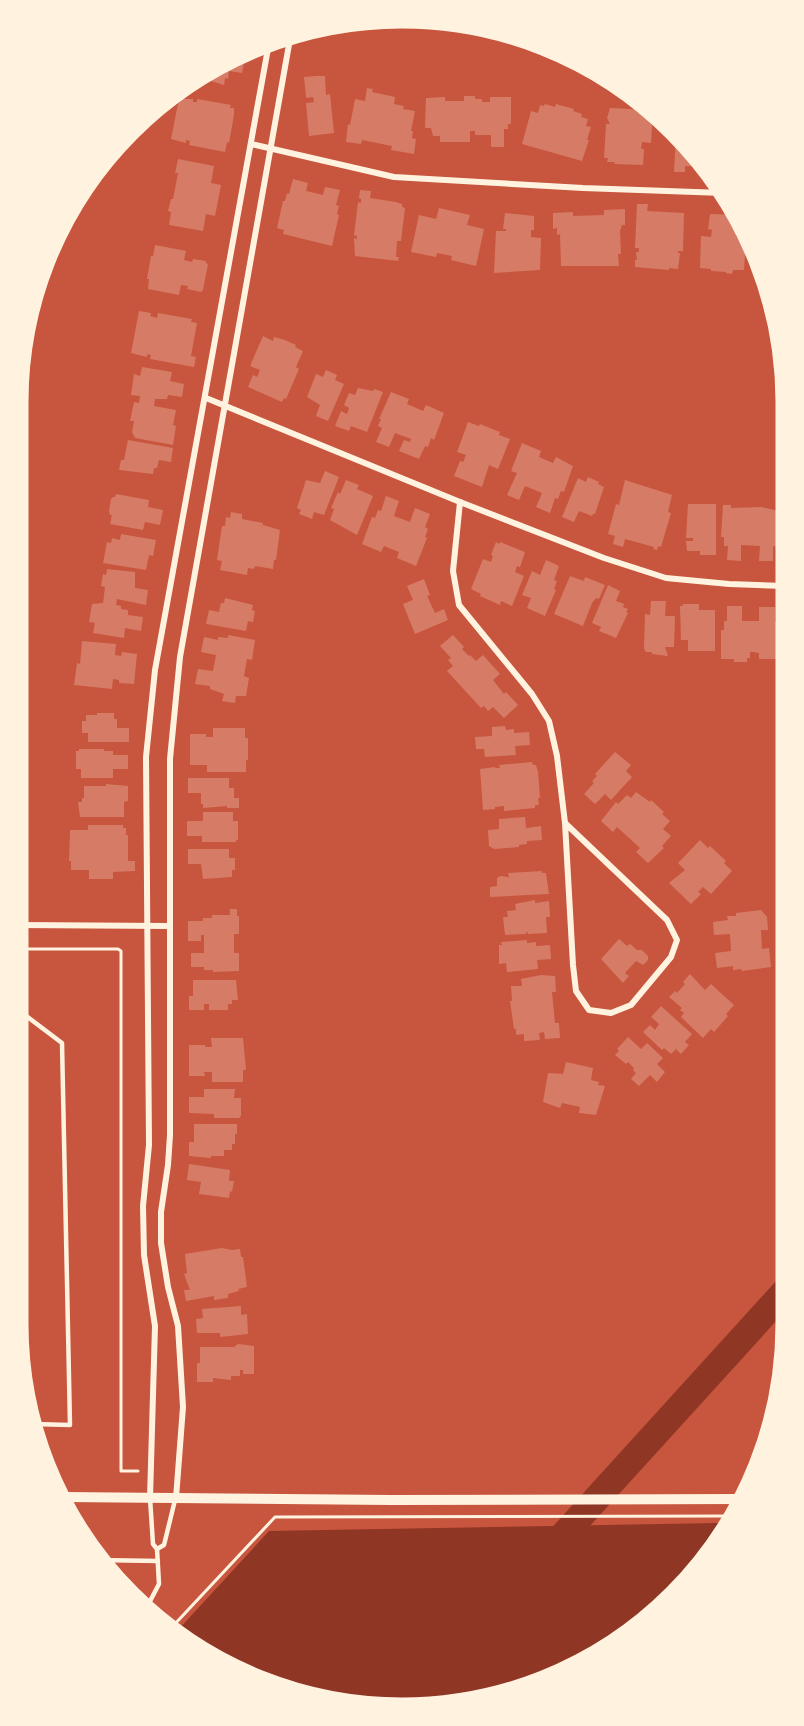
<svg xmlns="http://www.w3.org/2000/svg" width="804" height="1726" viewBox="0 0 804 1726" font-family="'PT Sans',sans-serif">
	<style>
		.water { fill: #8f3625 }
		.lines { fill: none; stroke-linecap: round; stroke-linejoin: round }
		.river { stroke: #8f3625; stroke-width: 27 }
		.building { fill: #d67c66 }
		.path { stroke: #fff3e0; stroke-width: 3 }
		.service { stroke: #fff3e0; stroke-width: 4.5 }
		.minor { stroke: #fff3e0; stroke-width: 6 }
		.tertiary { stroke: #fff3e0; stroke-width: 10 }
		.rim { fill: none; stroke: #fff3e0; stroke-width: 3 }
	</style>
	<rect width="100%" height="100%" fill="#c8553d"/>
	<path class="water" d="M718 1523C717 1557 666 1578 663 1604L573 1670 453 1706 326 1702 209 1658 178 1630 269 1531Z"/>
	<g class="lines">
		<polyline class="river" points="548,1552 787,1289"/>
	</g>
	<g class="building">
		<polygon points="246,52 242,73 229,71 228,79 225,78 224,85 204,79"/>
		<polygon points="316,76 325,76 326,95 330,94 334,133 309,136 306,103 314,102 313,97 306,98 304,77"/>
		<polygon points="367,88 373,89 372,92 395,97 394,104 404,106 403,109 415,111 411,131 413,131 412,138 416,139 414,154 391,150 392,146 362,140 361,144 346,142 348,124 350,125 355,99 365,101"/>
		<polygon points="464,96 475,96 475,99 482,99 482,102 490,102 490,97 511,97 511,124 508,124 508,129 504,129 504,147 491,147 491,135 475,135 475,131 470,131 470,142 440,142 440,136 433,136 431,128 425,128 426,98 445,97 445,101 464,101"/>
		<polygon points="179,99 193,99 193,102 197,102 197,99 231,105 230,108 234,108 234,115 229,143 227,142 225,152 189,145 190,141 186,140 186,143 171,139"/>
		<polygon points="545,104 555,107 556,104 574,109 573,111 582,114 581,117 588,119 586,126 591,127 587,140 589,140 582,161 522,144 531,111 538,113 540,105 544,106"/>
		<polygon points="610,108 650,110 653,112 651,143 642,142 641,149 644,149 643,165 614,164 615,162 607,162 608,158 604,158 606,124 610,124 607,118"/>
		<polygon points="676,135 708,167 685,166 685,172 674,172"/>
		<polygon points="178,159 214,166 211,183 221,185 215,216 206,214 203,231 169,225 171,212 168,211 171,199 173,199 178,173 175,173"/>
		<polygon points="293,179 308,183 306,191 323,195 325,187 340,190 336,205 339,206 337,214 339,215 332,246 283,234 284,230 277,228 283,201 285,201 287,193 289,194"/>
		<polygon points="360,190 371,191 370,198 396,202 402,204 402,207 405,208 401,241 397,241 396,257 399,257 398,261 355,256 354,238 357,239 357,236 354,235 358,202 361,203 361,199 359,198"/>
		<polygon points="637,204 648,204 647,211 684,213 683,251 678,251 678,253 680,253 678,269 669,268 669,270 635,267 635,260 637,260 636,252 639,252 639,248 635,248"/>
		<polygon points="439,208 470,215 467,225 484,229 476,266 451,260 452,256 437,253 436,257 411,252 419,215 436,219"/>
		<polygon points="625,209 625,225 622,225 620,231 621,254 618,254 619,266 561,266 560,234 557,235 557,228 553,229 553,213 573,212 573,216 604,215 604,210"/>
		<polygon points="505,213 534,216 534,230 531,230 531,237 541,238 540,270 494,273 496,231 506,231 506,229 503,229"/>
		<polygon points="710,214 735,215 739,221 739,231 736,231 736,237 746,238 744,270 733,270 732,274 726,273 726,272 711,271 711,269 700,268 701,236 711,237 712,230 708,229"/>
		<polygon points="155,245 186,251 184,260 192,262 193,259 206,261 206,263 208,264 203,290 201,292 187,289 188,286 181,285 179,295 148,289 149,279 147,279 151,256 153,256"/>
		<polygon points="139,311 151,313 150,316 157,318 158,313 192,319 191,322 197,323 191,356 196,357 194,367 150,359 151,355 147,354 147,357 131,353"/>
		<polygon points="263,336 273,341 274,337 285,340 296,345 295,347 303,351 296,367 299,369 286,399 284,398 282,402 248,387 253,375 257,377 260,370 250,366"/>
		<polygon points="142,367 172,372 170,381 184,384 182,397 168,395 167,399 155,399 154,406 176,410 173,425 176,426 173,445 135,438 132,432 134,421 130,421 134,402 139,403 140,396 131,395 134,374 140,376"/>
		<polygon points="326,370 337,375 335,380 344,384 328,421 316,416 320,405 307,397 316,374 323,377"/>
		<polygon points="358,388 373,391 374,389 383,392 367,432 351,426 349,431 335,426 341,411 347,414 349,408 344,405 349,393 355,395"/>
		<polygon points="391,392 409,399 407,404 423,411 426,405 444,413 434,440 431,438 428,447 425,446 419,459 399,451 404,440 410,442 411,439 395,433 389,447 376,442 382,428 378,426 381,419 379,419"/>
		<polygon points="468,422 479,426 480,424 500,432 499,435 510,439 498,469 489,465 482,487 454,476 460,461 463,462 466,455 457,452"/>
		<polygon points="128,440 173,448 171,462 159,460 157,468 154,468 153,474 119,470 121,460 124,460"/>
		<polygon points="522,443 541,451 539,457 553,463 556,457 573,466 564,492 561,491 558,499 555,498 550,513 536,507 542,493 525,486 519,500 507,495 517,473 511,471"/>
		<polygon points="325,471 339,477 324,515 314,512 312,519 299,514 301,510 297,508 306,480 320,483"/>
		<polygon points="588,477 599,482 598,484 604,487 595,514 593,514 592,516 579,511 574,522 562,517 578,478 586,482"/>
		<polygon points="346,480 359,485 357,489 373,496 357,535 330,520 334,509 331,508 338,492 340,494"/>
		<polygon points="625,480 672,495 668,512 671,513 661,547 658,546 657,550 653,549 654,547 625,539 623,547 613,544 615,536 608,534 616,504 619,505"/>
		<polygon points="116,494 149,500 148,507 163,510 160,525 145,522 143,530 110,524 112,515 110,515 109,511 111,499 113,497 115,497"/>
		<polygon points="386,496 399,501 394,516 410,522 415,508 430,514 425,527 428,529 425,537 427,538 416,566 397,558 399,552 384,546 381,552 362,544 372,517 375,518 378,510 381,511"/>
		<polygon points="688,504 716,504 716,555 700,555 700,551 687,551 686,541 693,541 693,538 686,538"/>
		<polygon points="723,505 731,505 731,508 761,507 779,511 780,538 777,538 777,547 773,546 773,561 759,561 760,546 741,545 741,561 727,560 728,546 724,546 724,537 721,537"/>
		<polygon points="231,512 242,514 242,519 263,523 262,531 263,525 280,530 276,560 274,560 273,569 255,566 254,569 248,568 247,575 220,570 222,561 217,560 218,553 222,526 225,526 226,517 230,518"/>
		<polygon points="121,534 156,540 153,556 149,555 146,570 103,563 107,542 111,543 112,538 120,540"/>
		<polygon points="496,542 499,544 500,542 525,552 520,567 517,566 515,572 524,576 512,606 501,601 500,605 480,596 481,594 471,589 483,559 491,562 493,556 491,555"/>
		<polygon points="546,560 559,566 554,580 557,581 554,589 556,590 545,616 527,608 531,598 522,595 532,571 540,575"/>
		<polygon points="107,569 135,572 135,588 148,590 146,605 117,599 116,605 121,606 121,609 128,610 128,615 143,617 141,631 125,628 124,638 93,633 95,623 89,622 92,604 103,603 105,587 101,586 103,574 106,575"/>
		<polygon points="570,576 584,581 585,577 605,585 599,599 596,598 592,603 583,626 554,614"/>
		<polygon points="424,579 430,595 427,596 435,613 444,609 448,620 415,634 403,604 413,600 407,586"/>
		<polygon points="608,585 620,591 616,601 624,604 623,607 628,609 626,612 628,613 616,638 599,631 601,627 592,623"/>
		<polygon points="225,598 253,605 252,610 255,611 253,622 248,621 246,631 206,624 209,610 219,612 221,603 224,603"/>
		<polygon points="651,601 666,601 665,616 675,616 674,647 665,647 668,656 652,654 652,652 646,652 644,649 645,614 650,615"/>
		<polygon points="683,604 699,604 699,610 715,610 715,651 688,651 688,640 681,640 680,606 683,606"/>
		<polygon points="727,606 742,606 742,621 759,621 759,607 775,607 775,622 777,622 777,632 779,632 779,656 777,656 777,659 759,659 759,653 754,652 750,652 750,658 747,658 747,662 734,662 734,659 721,659 721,630 724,630 724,621 727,621"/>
		<polygon points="228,635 255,640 252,660 247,659 244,676 249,678 246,696 236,696 235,703 222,701 224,694 210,689 210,686 195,684 198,669 213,671 216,655 201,652 204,637 218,640 218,637 228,638"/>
		<polygon points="453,635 464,647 462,649 469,656 470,655 476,661 483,655 500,674 493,680 504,694 506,692 518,705 504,718 493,707 488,711 484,706 481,708 447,671 453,666 448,660 451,658 440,646"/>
		<polygon points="82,641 116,644 115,655 121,656 122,652 137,654 134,684 119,683 119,680 113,679 112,689 74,685 77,663 80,664"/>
		<polygon points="97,713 114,713 114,719 117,719 117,728 129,728 129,742 88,742 88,733 82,733 82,721 86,721 86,715 97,715"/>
		<polygon points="505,726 506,730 514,729 514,733 529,732 530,745 515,746 516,755 485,757 484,749 476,749 475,737 492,736 492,727"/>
		<polygon points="213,728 245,728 245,738 248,738 248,760 246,760 246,772 207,772 207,765 190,765 190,734 206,734 206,737 213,737"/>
		<polygon points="79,749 104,749 104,751 113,751 113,755 128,755 128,769 113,769 113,778 81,778 81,769 76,769 76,751 79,751"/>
		<polygon points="615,752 631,765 626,771 632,777 611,800 605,794 595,804 584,794 594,783 592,781 597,776 595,774"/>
		<polygon points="532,762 533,765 536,765 538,772 540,798 538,798 539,805 535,805 535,808 504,811 504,806 495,807 495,809 483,810 480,769 495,767 495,768 500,768 499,765"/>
		<polygon points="188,778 229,778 229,788 234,788 234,798 239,798 239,808 227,808 227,806 203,808 203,804 201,804 201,793 188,793"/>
		<polygon points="106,784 128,786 128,801 124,802 124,817 80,817 78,802 82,802 82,798 84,798 84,786 106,786"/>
		<polygon points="636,792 650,802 651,800 664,812 662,814 670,821 663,829 671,836 662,846 664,848 648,863 636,852 640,848 617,827 613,832 601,821 616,802 618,804 627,795 631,798"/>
		<polygon points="203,812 233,812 233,821 238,821 238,840 236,840 236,842 202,842 202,836 187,836 187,821 203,821"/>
		<polygon points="525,817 526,828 541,826 542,840 527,841 527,844 519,845 519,847 494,849 489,846 488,830 499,829 499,819"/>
		<polygon points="88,825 123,825 123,828 126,828 126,835 128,835 128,861 135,861 135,871 113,872 113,879 89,879 89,870 71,870 71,861 69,861 70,830 88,830"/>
		<polygon points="700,840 708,848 710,846 726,861 724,863 732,871 711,894 703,887 698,892 701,894 691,904 669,883 685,870 678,863"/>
		<polygon points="188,849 229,849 229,858 235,858 235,870 232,870 232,877 203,879 201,864 188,864"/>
		<polygon points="542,871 542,873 546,873 549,894 490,897 490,887 497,886 497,878 500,876 509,877 508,873"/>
		<polygon points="535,900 535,903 549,901 550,917 546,917 547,933 528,934 527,931 526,934 505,935 503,917 508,917 507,911 516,910 515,904"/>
		<polygon points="230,909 237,909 237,916 239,916 239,934 234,934 234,953 239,953 239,971 213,972 213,970 204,970 204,967 191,967 191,953 204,953 204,935 201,935 201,941 188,941 188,921 203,921 203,918 212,918 212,915 230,915"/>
		<polygon points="761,910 767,917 768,930 761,930 762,949 769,948 771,967 742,971 741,969 733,970 733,966 717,968 715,953 731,951 730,934 714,935 713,922 728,920 727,916 736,916 736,913"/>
		<polygon points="619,939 627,946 630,944 637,950 642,950 648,956 648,960 643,965 636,961 625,973 629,976 623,983 601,959"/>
		<polygon points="527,940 527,943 536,942 536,946 550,945 551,959 537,960 538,969 507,972 506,963 499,964 499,945 502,945 501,942"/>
		<polygon points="690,974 705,990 711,984 734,1005 726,1014 728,1016 714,1032 711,1029 703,1038 681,1017 684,1013 680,1010 682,1008 669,997 675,991 677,993 685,984 683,982"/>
		<polygon points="541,975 555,976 556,992 552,992 555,1023 559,1023 560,1038 545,1039 544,1032 539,1033 540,1040 524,1041 524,1034 516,1035 516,1029 514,1029 510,1001 512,1001 511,986 522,986 521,979"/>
		<polygon points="193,980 236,980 238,1000 232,1000 232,1004 228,1004 228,1010 209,1010 209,1004 204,1004 204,1010 189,1010 189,996 193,996"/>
		<polygon points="661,1006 692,1034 685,1042 689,1045 681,1054 676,1049 671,1054 664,1048 662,1050 643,1032 650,1025 655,1030 659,1024 651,1017"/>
		<polygon points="628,1037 641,1049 647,1043 663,1058 657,1064 665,1072 657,1082 650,1075 639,1086 631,1079 636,1073 633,1070 634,1068 628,1062 626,1064 615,1055 619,1051 617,1049"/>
		<polygon points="211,1038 243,1038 246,1070 243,1070 243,1082 212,1082 212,1072 204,1072 205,1076 189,1076 189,1045 205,1045 205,1047 212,1047"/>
		<polygon points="566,1062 593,1068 591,1080 599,1082 598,1085 605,1086 596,1115 579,1113 580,1107 562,1103 560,1108 543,1102 548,1073 563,1074"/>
		<polygon points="204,1089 235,1089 234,1098 241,1098 241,1116 239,1118 214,1118 214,1114 189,1113 189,1097 204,1097"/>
		<polygon points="194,1124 237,1124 237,1134 235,1134 235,1144 232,1144 232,1150 224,1150 224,1156 211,1156 211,1158 189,1156 189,1142 194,1142"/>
		<polygon points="189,1164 230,1170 229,1181 234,1181 232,1192 230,1191 229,1198 199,1194 201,1182 187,1180"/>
		<polygon points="222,1248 232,1250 240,1249 241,1257 243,1257 247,1287 238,1289 239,1291 228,1294 228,1298 214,1300 214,1296 186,1301 184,1290 190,1290 184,1274 187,1273 185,1254"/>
		<polygon points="241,1306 241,1315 247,1314 248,1334 220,1337 220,1333 197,1333 196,1319 203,1318 202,1309"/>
		<polygon points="238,1344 254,1346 254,1374 243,1374 243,1370 240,1370 240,1376 231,1376 231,1380 213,1378 213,1382 197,1382 197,1363 200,1363 200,1347 234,1347"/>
	</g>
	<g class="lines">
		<g class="path">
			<polyline points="17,949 118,949 121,951 121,1471 138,1471"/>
			<polyline points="173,1626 275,1517 728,1516"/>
		</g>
		<g class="service">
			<polyline points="17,1009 62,1043 70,1425 33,1424"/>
			<polyline points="157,1549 164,1545 175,1500"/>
			<polyline points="97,1560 158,1561"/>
			<polyline points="148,1605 159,1584 157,1549 153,1544 150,1498"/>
		</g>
		<g class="minor">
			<polyline points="251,144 394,177 583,188 723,193"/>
			<polyline points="206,398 460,502 604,558 666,578 729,584 785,586"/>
			<polyline points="460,502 453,571 459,605 532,694 549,721 557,756 565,823"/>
			<polygon points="565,823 667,920 677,940 671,957 631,1005 611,1013 589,1010 576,991 573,965"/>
			<polyline points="17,925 168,926"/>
			<polyline points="150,1498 155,1326 144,1255 143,1206 149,1145 146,757 155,670 269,43"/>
			<polyline points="176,1498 183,1407 178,1326 168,1287 161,1243 161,1212 168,1165 170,1135 170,759 180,657 290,39"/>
		</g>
		<polyline class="tertiary" points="63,1497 392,1500 740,1499"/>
	</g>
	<path d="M0 0H804V1726H0ZM402 27H402A375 375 0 0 1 777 402V1324A375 375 0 0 1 402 1699H402A375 375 0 0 1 27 1324V402A375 375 0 0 1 402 27Z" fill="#fff3e0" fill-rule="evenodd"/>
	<path class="rim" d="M402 27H402A375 375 0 0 1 777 402V1324A375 375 0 0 1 402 1699H402A375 375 0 0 1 27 1324V402A375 375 0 0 1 402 27Z"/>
</svg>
